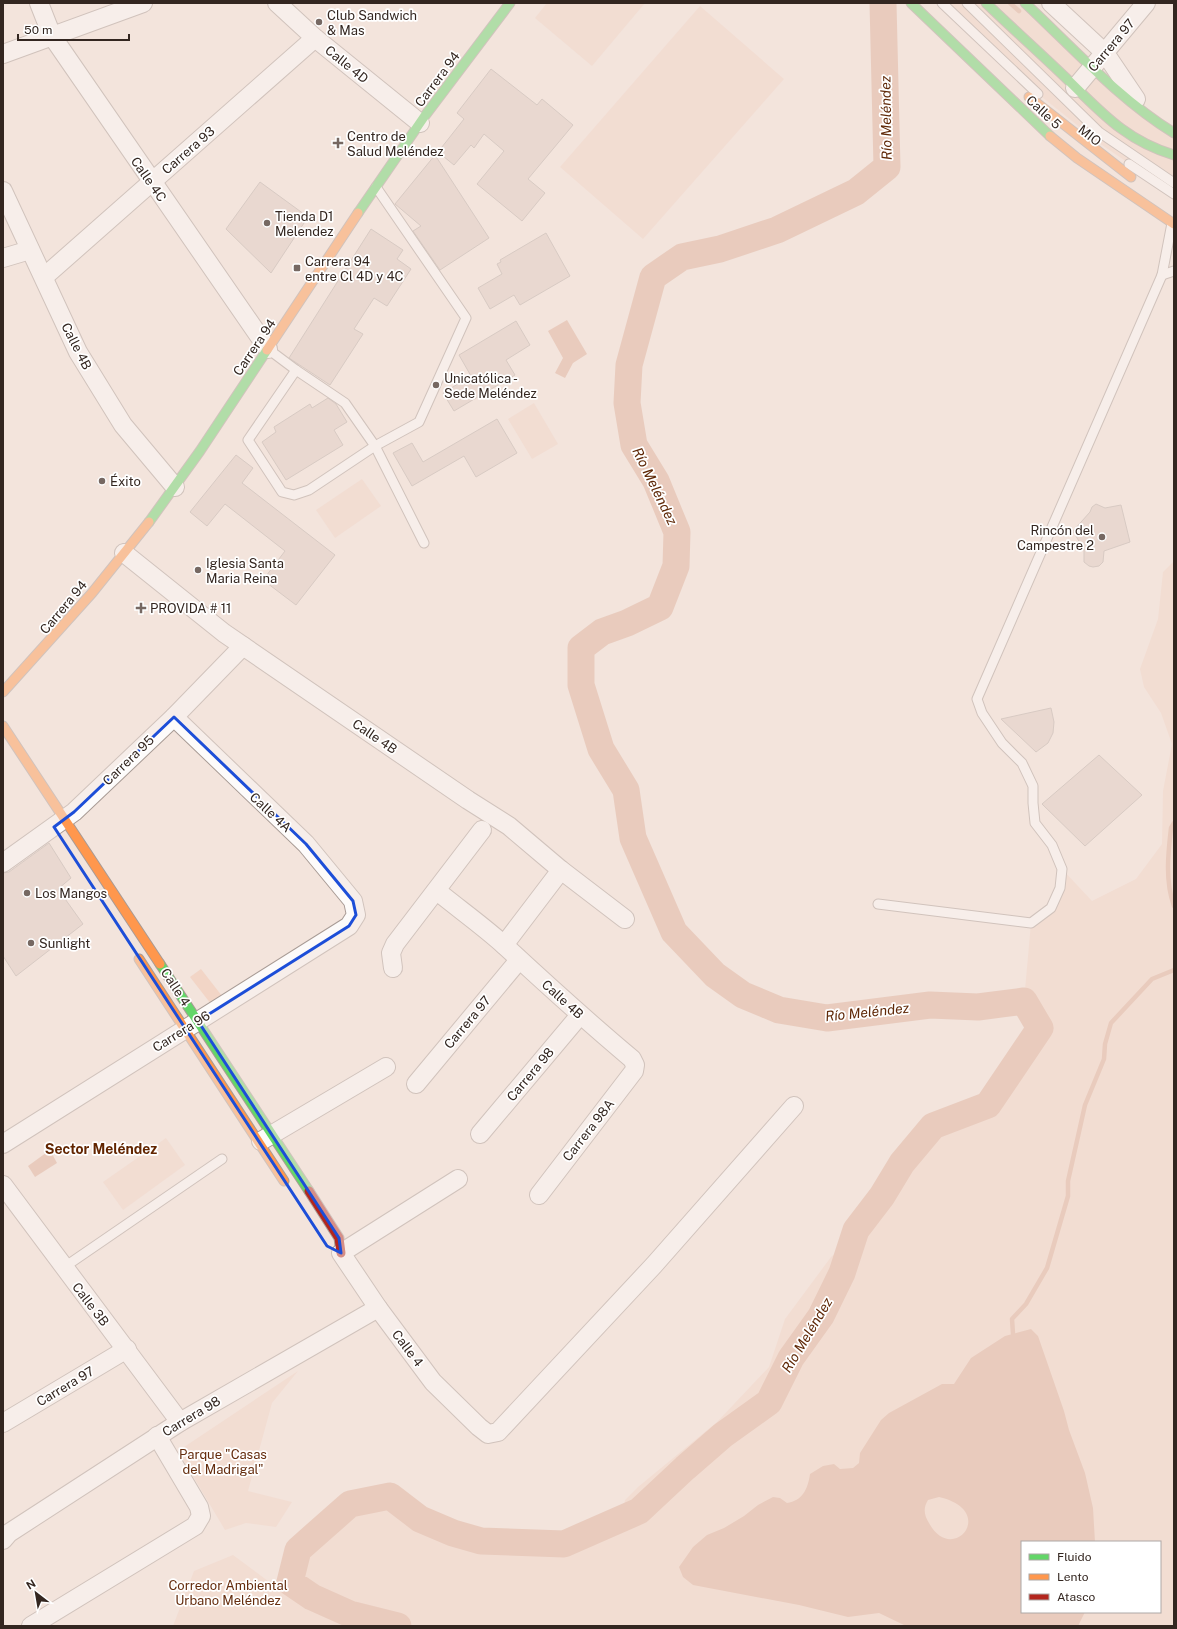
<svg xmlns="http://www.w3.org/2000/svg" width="1177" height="1629" viewBox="0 0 1177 1629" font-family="'Public Sans',sans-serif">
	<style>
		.green { fill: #f2d5c6; fill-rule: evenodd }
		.water { fill: #ddae98; fill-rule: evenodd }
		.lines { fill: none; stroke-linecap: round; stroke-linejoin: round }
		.stream { stroke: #ddae98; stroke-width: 4.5 }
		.river { stroke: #ddae98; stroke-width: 27 }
		.building { fill: #ddcac1; stroke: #b8aba4 }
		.lane-casing { stroke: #a89b95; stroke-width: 11 }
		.street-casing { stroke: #a89b95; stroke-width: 20 }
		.fast-casing { stroke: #a89b95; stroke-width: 11 }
		.slow-casing { stroke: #a89b95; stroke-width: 11 }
		.jam-casing { stroke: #a89b95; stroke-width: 11 }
		.lane { stroke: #fdfbfa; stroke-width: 9 }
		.street { stroke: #fdfbfa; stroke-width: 18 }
		.fast { stroke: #63d668; stroke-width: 9 }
		.slow { stroke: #ff974d; stroke-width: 9 }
		.jam { stroke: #b3261e; stroke-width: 9 }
		.marked { fill: none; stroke: #1d4ed8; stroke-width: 3; stroke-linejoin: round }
		.poi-dot { fill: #766862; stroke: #fff; stroke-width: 1.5 }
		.labels { text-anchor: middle; stroke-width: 3.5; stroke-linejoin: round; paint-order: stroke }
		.poi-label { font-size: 13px; fill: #332620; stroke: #fff; text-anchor: start }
		.street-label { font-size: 13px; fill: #332620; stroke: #fff }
		.park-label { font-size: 13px; fill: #652d0e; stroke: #fff }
		.water-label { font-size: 14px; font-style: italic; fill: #602908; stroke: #fff }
		.neighbourhood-label { font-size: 14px; font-weight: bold; fill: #622500; stroke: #fff }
	</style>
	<rect width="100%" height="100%" fill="#f3e4dc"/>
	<g class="green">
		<polygon points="547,3 645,3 592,66 535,18"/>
		<polygon points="942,3 1025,3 1174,133 1174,194 1102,145 1032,89"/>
		<polygon points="700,6 784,79 643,239 560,167"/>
		<polygon points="534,403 558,444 532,459 508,419"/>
		<polygon points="362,479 381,506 335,538 316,510"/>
		<path d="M1174 561V1626H173L194 1571 233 1555 268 1581 290 1582 298 1550 351 1504 390 1496 420 1519 453 1533 481 1541 564 1544 622 1519 625 1500 638 1487 717 1422 769 1367 785 1319 831 1257 854 1238 856 1230 882 1196 902 1163 933 1126 988 1105 1040 1028 1024 1001 1031 923 1051 908 1062 869 1092 901 1136 879 1162 844 1163 791 1172 744 1161 713 1144 687 1140 669 1158 619 1163 572ZM1022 1542H1160V1612H1022Z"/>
		<polygon points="201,969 222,996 211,1004 190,977"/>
		<polygon points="166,1138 185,1165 123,1210 103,1182"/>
		<polygon points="298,1371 272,1403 248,1491 292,1502 276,1527 246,1523 225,1530 178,1451"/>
	</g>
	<g class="water">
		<polygon points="567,320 587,354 573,363 565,378 555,373 563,358 548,331"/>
		<polygon points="50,1150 57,1163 35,1177 28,1166"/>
		<path d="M1031 1329 1038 1336 1064 1411 1069 1430 1085 1473 1093 1508 1095 1542H1022V1612H1085L1078 1626H906L879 1613 848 1617 799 1605 693 1585 683 1577 679 1567 693 1547 707 1535 724 1528 744 1516 758 1505 773 1497 780 1498 787 1503C802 1501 808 1489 810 1474L823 1466 834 1464 840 1469 853 1468 859 1463 860 1453 881 1420 889 1413 942 1384H954L971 1358 1005 1336ZM939 1497C999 1511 952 1566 929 1523 924 1515 923 1508 928 1500Z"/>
	</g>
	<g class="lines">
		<g class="stream">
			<polyline points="1010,3 1019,11"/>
			<path d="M1174 823 1171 828C1168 854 1165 881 1174 906"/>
			<polyline points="1013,1334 1012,1319 1026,1304 1047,1268 1068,1196 1068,1181 1085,1105 1104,1059 1105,1044 1111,1023 1152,979 1174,970"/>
		</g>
		<polyline class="river" points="398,1626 350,1614 312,1597 290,1582 298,1550 350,1504 390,1496 420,1519 453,1533 481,1541 564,1544 639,1511 685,1468 723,1435 769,1402 791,1358 821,1316 842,1273 856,1230 882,1196 902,1163 933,1126 988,1105 1040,1028 1024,1001 978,1007 930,1005 827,1018 779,1010 743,995 715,975 674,932 633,838 626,790 601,749 581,685 581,648 602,632 627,623 660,607 676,566 677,532 656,481 634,445 627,403 629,365 653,277 682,257 720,249 777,230 856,192 887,167 883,3"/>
	</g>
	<g class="building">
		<polygon points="491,69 537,105 542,99 573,125 528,179 545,193 522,221 477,184 504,151 484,134 474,148 471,145 454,165 438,152 464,119 457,113"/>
		<polygon points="435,155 489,238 440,270 413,231 421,226 395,204"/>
		<polygon points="260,182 308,217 271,273 226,229"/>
		<polygon points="371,229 403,250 397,259 411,269 387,306 374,298 354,329 363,334 330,385 289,358"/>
		<polygon points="546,233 570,276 520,305 514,295 490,309 478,288 502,274 497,264 501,262 500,260"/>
		<polygon points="516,321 530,345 506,360 515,375 454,411 443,393 471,376 459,355"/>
		<polygon points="328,398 336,404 347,422 334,430 343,445 286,480 262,442 276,432 274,427 310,404 312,408"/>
		<polygon points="497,419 517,453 476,477 464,456 412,486 393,453 412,443 423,462"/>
		<polygon points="236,455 253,468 242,483 335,555 296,605 263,580 285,551 225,504 207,526 190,512"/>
		<polygon points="1096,504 1105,508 1121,505 1130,542 1104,551 1103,562 1099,566 1093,567 1089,566 1084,562 1084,550 1078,546 1080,543 1073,531 1090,512 1092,507"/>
		<polygon points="1051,708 1054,722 1053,733 1048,743 1036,752 1001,719"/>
		<polygon points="1099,755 1142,795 1085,846 1042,804"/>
		<polygon points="49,843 71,878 58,889 83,924 16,976 3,956 3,873 9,872"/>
	</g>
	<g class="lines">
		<g class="lane-casing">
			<g id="lane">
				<polyline points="942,3 1038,94"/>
				<polyline points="967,3 1099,132 1174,183"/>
				<polyline points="1129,164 1174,194"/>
				<polyline points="1162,275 1174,271"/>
				<polyline points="268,349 296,370 345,403 375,446 424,543"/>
				<polyline points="296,370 248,440 282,492 294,495 309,490 375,446 419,422 466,318 376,187"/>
				<polyline points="878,904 1031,923 1051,908 1060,888 1062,869 1052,845 1035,823 1033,803 1033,786 1022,763 1002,743 982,713 977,699 1162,275 1172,223"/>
				<polyline points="63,1268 222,1159"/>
			</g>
		</g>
		<g class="street-casing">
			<g id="street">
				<polyline points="39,3 52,36 268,349"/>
				<polyline points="277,3 315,38 420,123"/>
				<polyline points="1051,3 1105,53 1136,99"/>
				<polyline points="3,54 143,3"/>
				<polyline points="1075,88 1146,3"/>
				<polyline points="3,191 78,352 123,425 175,487"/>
				<polyline points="3,258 30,250"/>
				<polyline points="44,277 315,38"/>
				<polyline points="124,553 224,633 468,800 509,826 561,870 625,919"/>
				<polyline points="3,863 74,812 174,717 243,646"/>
				<path d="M437 891C459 909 483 926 504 945 546 984 588 1022 632 1059L635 1065 634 1071 539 1195"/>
				<polyline points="504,945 561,870"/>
				<polyline points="393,968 391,953 395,944 482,830"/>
				<polyline points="416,1084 519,960"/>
				<polyline points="480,1134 580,1015"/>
				<polyline points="261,1141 386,1067"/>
				<polyline points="3,1144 349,926 356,915 353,901 306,844 174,717"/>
				<polyline points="458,1179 341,1253 378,1308 433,1382 479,1427 488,1434 498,1432 654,1265 794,1106"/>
				<polyline points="3,1185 180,1422"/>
				<polyline points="3,1423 127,1349"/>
				<polyline points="3,1540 9,1533 180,1422 378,1308"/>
				<polyline points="31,1626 195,1526 201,1516 199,1507 157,1436"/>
			</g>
		</g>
		<g class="fast-casing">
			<g id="fast">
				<polyline points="911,3 1050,136"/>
				<path d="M986 3C1012 28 1040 53 1066 78 1101 112 1126 141 1174 155"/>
				<path d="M1025 3C1072 47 1120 100 1174 133"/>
				<polyline points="358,213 424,117 510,3"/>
				<polyline points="149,522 200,451 267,350"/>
				<polyline points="160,964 309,1191"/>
			</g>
		</g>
		<g class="slow-casing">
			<g id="slow">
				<polyline points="1029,97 1131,177"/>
				<polyline points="1050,136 1077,158 1174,224"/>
				<polyline points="267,350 358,213"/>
				<polyline points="3,692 92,593 149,522"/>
				<polyline points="3,726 160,964"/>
				<polyline points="139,959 284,1181"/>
			</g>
		</g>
		<g class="jam-casing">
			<polyline id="jam" points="309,1191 339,1238 341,1253"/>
		</g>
		<use href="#lane" class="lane"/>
		<use href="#street" class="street"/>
		<use href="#fast" class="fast"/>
		<use href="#slow" class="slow"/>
		<use href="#jam" class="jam"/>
	</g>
	<path d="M0 0H1177V1629H0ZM174 717 306 844 353 901 356 915 349 926 198 1021 339 1238 341 1253 327 1246 54 827 74 812Z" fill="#f3e4dc" fill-opacity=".55" fill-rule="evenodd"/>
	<path class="marked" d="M174 717 306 844 353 901 356 915 349 926 198 1021 339 1238 341 1253 327 1246 54 827 74 812Z"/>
	<g class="poi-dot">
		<circle cx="319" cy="22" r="4"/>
		<path d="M336 137h4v4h4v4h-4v4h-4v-4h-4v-4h4z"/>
		<circle cx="267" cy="223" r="4"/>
		<rect x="293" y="264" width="8" height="8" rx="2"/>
		<circle cx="436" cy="385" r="4"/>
		<circle cx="102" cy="481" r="4"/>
		<circle cx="1102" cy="537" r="4"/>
		<circle cx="198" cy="570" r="4"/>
		<path d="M139 602h4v4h4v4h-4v4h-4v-4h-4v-4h4z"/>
		<circle cx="27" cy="893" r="4"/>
		<circle cx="31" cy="943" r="4"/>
	</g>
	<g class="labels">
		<g class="poi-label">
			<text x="327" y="20">Club Sandwich<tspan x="327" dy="15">&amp; Mas</tspan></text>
			<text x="347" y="141">Centro de<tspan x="347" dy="15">Salud Meléndez</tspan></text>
			<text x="275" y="221">Tienda D1<tspan x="275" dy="15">Melendez</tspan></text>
			<text x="305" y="266">Carrera 94<tspan x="305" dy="15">entre Cl 4D y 4C</tspan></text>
			<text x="444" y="383">Unicatólica -<tspan x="444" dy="15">Sede Meléndez</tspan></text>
			<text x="110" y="486">Éxito</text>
			<text x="1094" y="535" text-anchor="end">Rincón del<tspan x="1094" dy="15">Campestre 2</tspan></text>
			<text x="206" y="568">Iglesia Santa<tspan x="206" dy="15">Maria Reina</tspan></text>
			<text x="150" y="613">PROVIDA # 11</text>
			<text x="35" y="898">Los Mangos</text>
			<text x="39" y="948">Sunlight</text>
		</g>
		<g class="street-label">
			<text transform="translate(1111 45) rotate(-50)" y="5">Carrera 97</text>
			<text transform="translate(347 64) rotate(39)" y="5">Calle 4D</text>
			<text transform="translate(437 79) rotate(-53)" y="5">Carrera 94</text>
			<text transform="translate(1044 112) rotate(43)" y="5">Calle 5</text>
			<text transform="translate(1090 135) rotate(38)" y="5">MIO</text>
			<text transform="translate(188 150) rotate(-41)" y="5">Carrera 93</text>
			<text transform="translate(149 179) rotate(55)" y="5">Calle 4C</text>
			<text transform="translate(77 346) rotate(63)" y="5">Calle 4B</text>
			<text transform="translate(254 347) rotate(-56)" y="5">Carrera 94</text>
			<text transform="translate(63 607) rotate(-50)" y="5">Carrera 94</text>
			<text transform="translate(375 736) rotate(34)" y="5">Calle 4B</text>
			<text transform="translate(128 760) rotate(-44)" y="5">Carrera 95</text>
			<text transform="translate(271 812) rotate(43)" y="5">Calle 4A</text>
			<text transform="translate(176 987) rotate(57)" y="5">Calle 4</text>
			<text transform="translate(563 999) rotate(42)" y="5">Calle 4B</text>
			<text transform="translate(467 1022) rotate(-50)" y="5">Carrera 97</text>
			<text transform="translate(181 1031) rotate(-32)" y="5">Carrera 96</text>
			<text transform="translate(530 1074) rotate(-50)" y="5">Carrera 98</text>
			<text transform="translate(588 1130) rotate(-52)" y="5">Carrera 98A</text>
			<text transform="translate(91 1304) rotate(52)" y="5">Calle 3B</text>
			<text transform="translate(408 1348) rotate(53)" y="5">Calle 4</text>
			<text transform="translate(65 1386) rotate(-31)" y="5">Carrera 97</text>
			<text transform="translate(191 1416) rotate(-31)" y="5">Carrera 98</text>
		</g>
		<g class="park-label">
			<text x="223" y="1459">Parque "Casas<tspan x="223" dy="15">del Madrigal"</tspan></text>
			<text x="228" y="1590">Corredor Ambiental<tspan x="228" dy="15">Urbano Meléndez</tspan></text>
		</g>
		<g class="water-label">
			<text transform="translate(886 118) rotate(-91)" y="5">Río Meléndez</text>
			<text transform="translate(655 486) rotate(64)" y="5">Río Meléndez</text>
			<text transform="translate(867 1012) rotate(-6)" y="5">Río Meléndez</text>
			<text transform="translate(807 1335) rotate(-59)" y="5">Río Meléndez</text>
		</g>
		<g class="neighbourhood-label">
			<text x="101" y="1154">Sector Meléndez</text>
		</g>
	</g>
	<rect width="1177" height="1629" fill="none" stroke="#332620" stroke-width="8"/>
	<rect x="1021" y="1541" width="140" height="72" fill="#ffffff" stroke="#ada8a6"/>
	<rect x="1029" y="1554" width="20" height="6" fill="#63d668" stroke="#ada8a6"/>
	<text x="1057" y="1561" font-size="12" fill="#332620">Fluido</text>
	<rect x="1029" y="1574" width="20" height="6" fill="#ff974d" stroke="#ada8a6"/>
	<text x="1057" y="1581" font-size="12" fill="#332620">Lento</text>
	<rect x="1029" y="1594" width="20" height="6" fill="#b3261e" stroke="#ada8a6"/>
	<text x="1057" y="1601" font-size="12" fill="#332620">Atasco</text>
	<g transform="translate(36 1593) rotate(329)" stroke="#ffffff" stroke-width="3" paint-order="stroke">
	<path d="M0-3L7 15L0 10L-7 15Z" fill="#332620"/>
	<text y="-6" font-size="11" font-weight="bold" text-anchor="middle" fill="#332620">N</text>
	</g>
	<path d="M18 34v6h111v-6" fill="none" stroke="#332620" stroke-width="2"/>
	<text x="24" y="34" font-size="12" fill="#332620" stroke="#ffffff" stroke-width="3" paint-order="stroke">50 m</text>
</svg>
